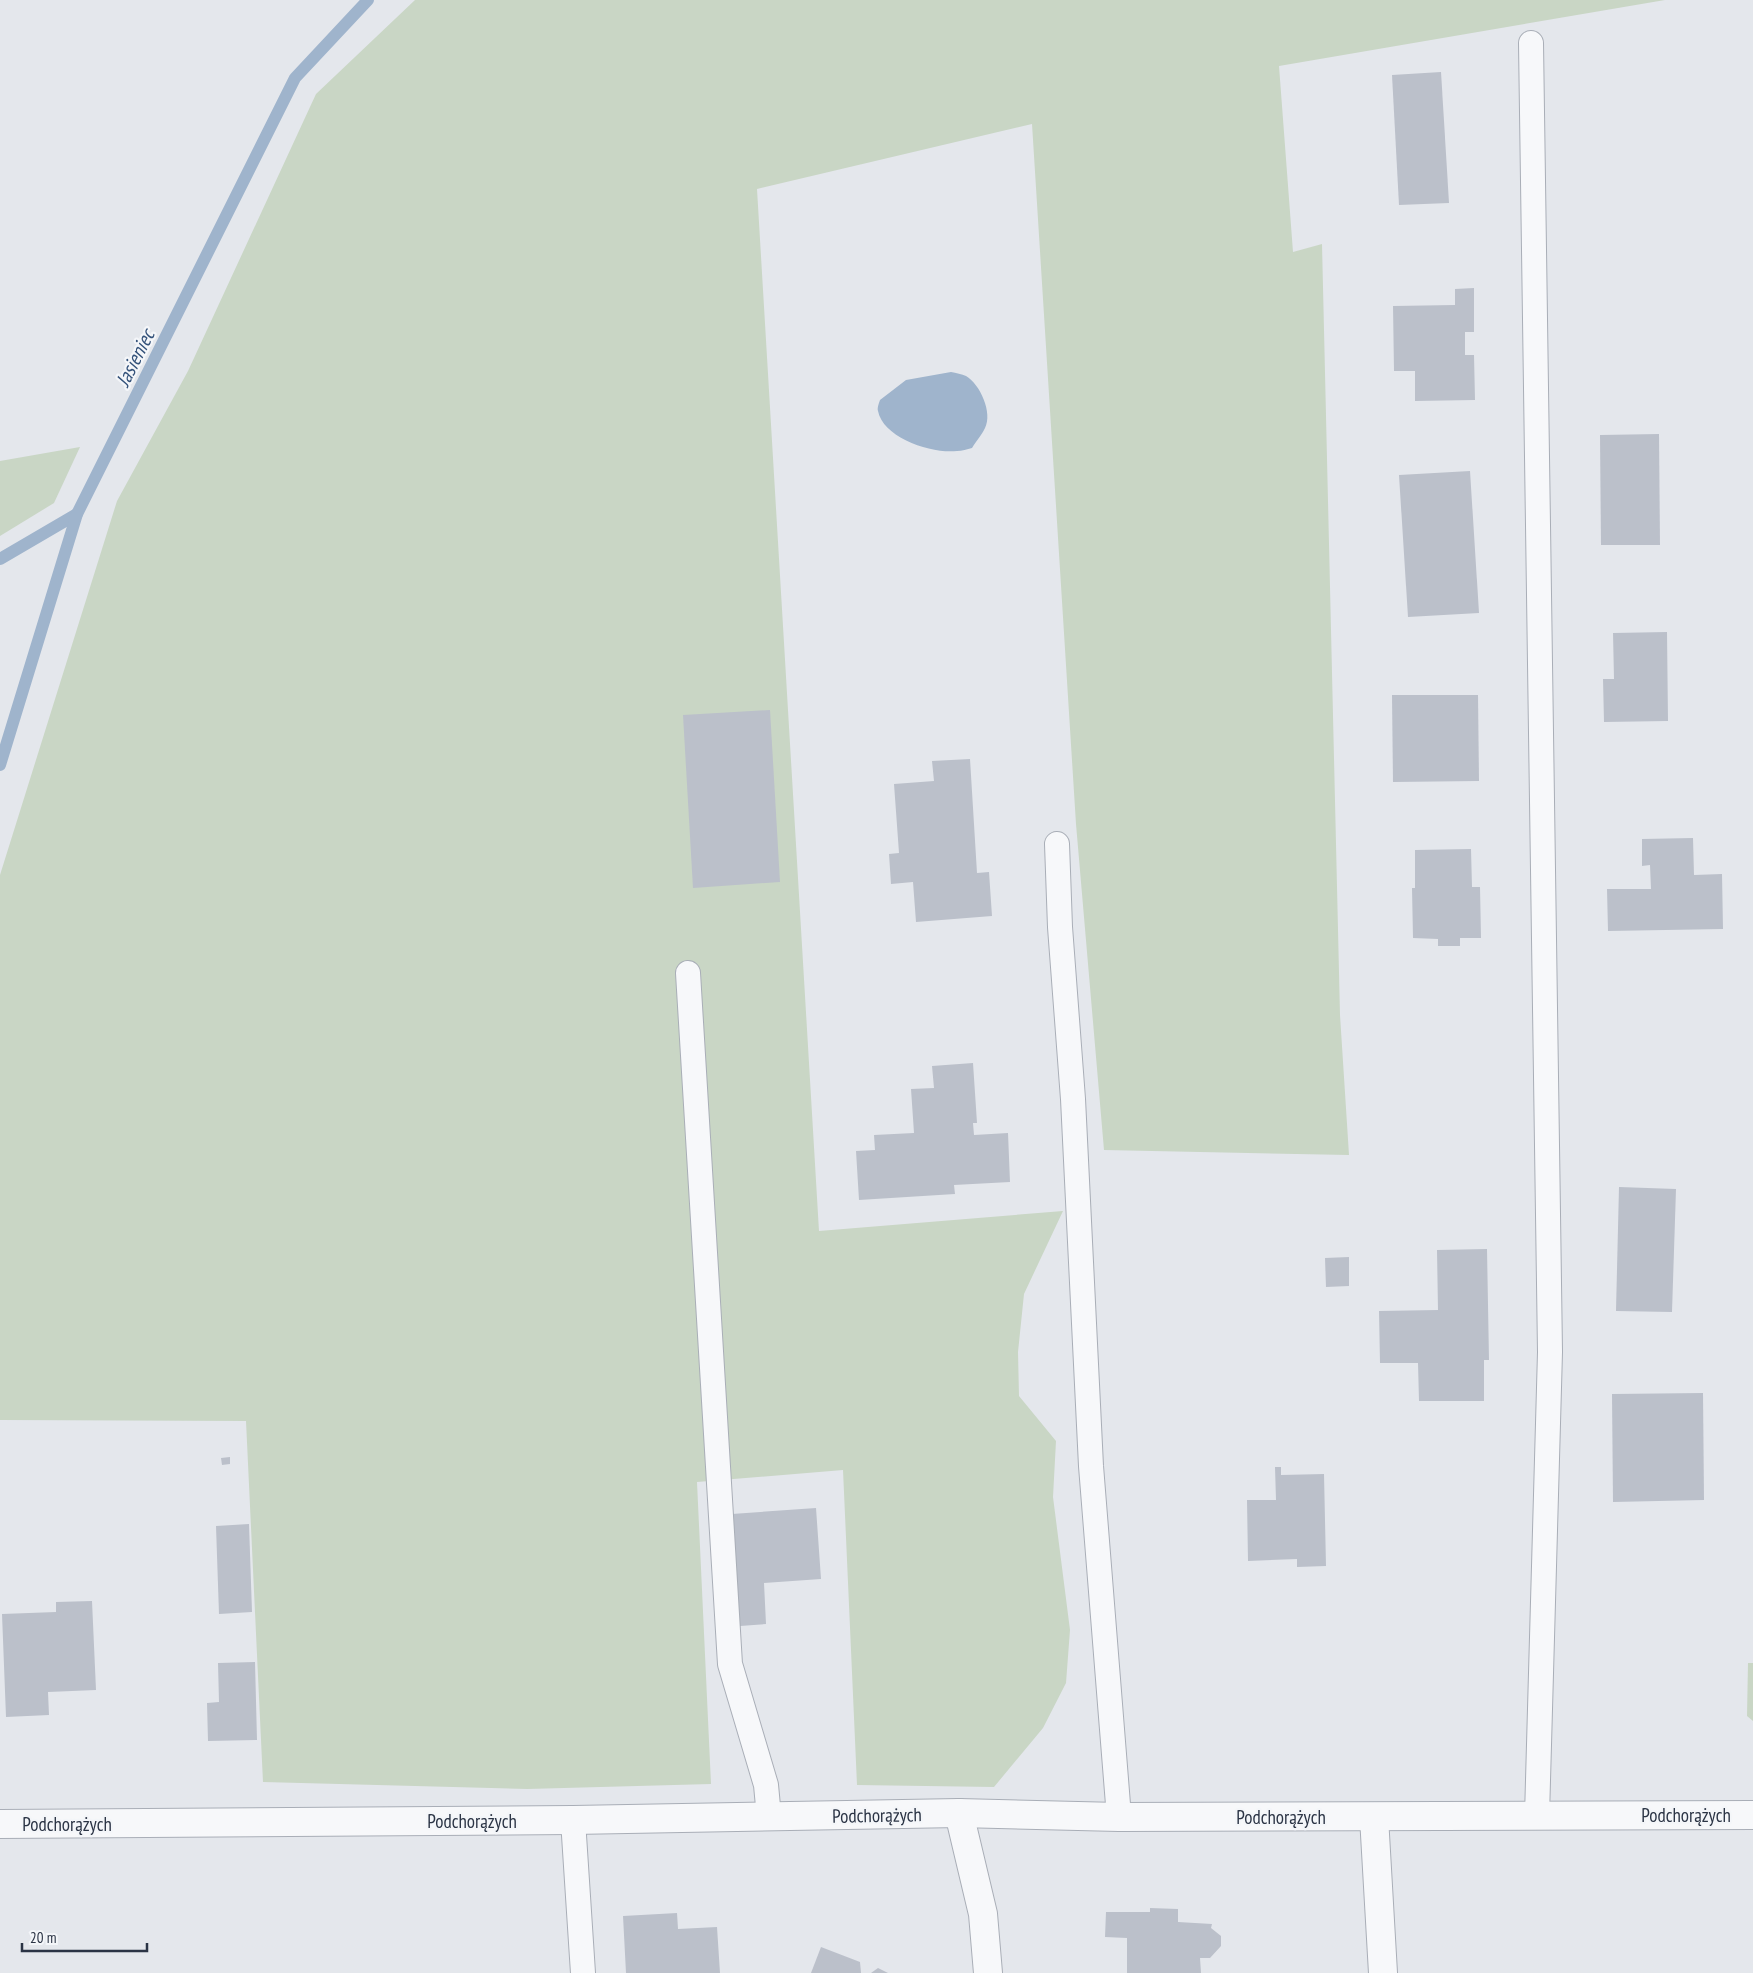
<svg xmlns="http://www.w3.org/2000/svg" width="1753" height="1973" viewBox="0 0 1753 1973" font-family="'PT Sans Narrow',sans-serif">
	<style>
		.green { fill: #c9d6c5 }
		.water { fill: #9fb4cc }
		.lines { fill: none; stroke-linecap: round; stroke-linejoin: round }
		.stream { stroke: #9fb4cc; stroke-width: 12 }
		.building { fill: #bbc0ca }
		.service-casing { stroke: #a9aeb7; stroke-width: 26 }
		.minor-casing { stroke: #a9aeb7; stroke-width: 30 }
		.tertiary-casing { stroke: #a9aeb7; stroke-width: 30 }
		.service { stroke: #f7f8fa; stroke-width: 24 }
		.minor { stroke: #f7f8fa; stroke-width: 28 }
		.tertiary { stroke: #f7f8fa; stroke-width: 28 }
		.labels { text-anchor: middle; stroke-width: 4.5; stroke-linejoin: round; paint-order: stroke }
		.street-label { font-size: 19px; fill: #2b3445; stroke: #f4f6f9 }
		.water-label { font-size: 20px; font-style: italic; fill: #34527a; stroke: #f4f6f9 }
	</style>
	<rect width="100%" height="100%" fill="#e4e7ec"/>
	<g class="green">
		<polygon points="415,0 1665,0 1279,66 1293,252 1322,244 1340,1015 1349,1155 1104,1150 1076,824 1032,124 757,189 819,1231 1063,1211 1024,1294 1018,1352 1019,1396 1056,1441 1053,1497 1070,1630 1066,1683 1043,1728 994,1787 857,1785 843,1470 697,1482 711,1784 527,1789 263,1782 246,1421 0,1420 0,875 117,501 188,371 316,94"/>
		<polygon points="80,447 54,503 0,536 0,461"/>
		<polygon points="1748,1663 1753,1663 1753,1721 1747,1716"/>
	</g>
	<path class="water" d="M951 372C956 373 962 374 966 376 980 384 993 413 985 428 982 435 976 441 972 448 967 449 962 451 957 451 932 454 883 438 878 411 877 408 879 403 880 400L906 380Z"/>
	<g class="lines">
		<g class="stream">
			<polyline points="0,559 77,514"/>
			<polyline points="0,765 77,514 295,78 368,0"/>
		</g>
	</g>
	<g class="building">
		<polygon points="1441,72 1449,203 1399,205 1392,75"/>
		<polygon points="1474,288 1474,332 1465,332 1465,355 1474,355 1475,400 1415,401 1415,371 1394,371 1393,306 1455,305 1455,289"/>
		<polygon points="1659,434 1660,545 1601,545 1600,435"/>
		<polygon points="1470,471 1479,613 1408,617 1399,475"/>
		<polygon points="1667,632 1668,721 1604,722 1603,679 1614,679 1613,633"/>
		<polygon points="1392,695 1478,695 1479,781 1393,782"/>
		<polygon points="770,710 780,882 693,888 683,715"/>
		<polygon points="970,759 977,873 989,872 992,916 916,922 913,882 891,884 889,854 899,853 894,784 934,781 932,761"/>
		<polygon points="1693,838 1694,875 1722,874 1723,929 1608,931 1607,889 1651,889 1650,865 1642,866 1642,839"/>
		<polygon points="1471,849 1472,887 1480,887 1481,938 1460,938 1460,946 1438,946 1438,939 1413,938 1412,888 1415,888 1415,850"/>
		<polygon points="973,1063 977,1123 973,1123 974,1135 1008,1133 1010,1182 954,1185 955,1194 859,1200 856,1151 875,1150 874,1135 914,1133 911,1089 934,1088 932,1066"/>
		<polygon points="1619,1187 1676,1189 1672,1312 1616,1311"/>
		<polygon points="1487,1249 1489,1360 1484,1360 1484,1401 1419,1401 1418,1363 1380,1363 1379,1311 1438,1310 1437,1250"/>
		<polygon points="1349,1257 1349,1286 1326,1287 1325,1258"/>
		<polygon points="1703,1393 1704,1500 1613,1502 1612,1394"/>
		<polygon points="230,1457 230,1464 222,1465 221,1458"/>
		<polygon points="1275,1467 1281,1467 1281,1475 1324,1474 1326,1566 1297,1567 1297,1559 1248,1561 1247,1500 1276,1500"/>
		<polygon points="816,1508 821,1579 764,1583 766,1624 740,1626 732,1514"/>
		<polygon points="249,1524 252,1612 219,1614 216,1526"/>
		<polygon points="92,1601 96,1690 48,1692 49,1715 6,1717 2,1614 56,1612 56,1602"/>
		<polygon points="255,1662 257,1740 208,1741 207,1703 219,1702 218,1663"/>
		<polygon points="1150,1908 1178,1909 1178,1922 1212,1924 1211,1928 1221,1936 1221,1946 1210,1958 1200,1958 1201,1973 1127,1973 1127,1938 1105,1937 1106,1912 1150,1912"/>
		<polygon points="677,1913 678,1929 717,1927 720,1973 626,1973 623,1916"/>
		<polygon points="821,1947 860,1962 861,1973 811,1973"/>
		<polygon points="878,1968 888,1973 871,1973"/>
	</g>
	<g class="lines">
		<g class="service-casing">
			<g id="service">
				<polyline points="1531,43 1550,1352 1537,1816"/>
				<polyline points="1057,844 1060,927 1073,1099 1091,1466 1119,1817"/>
				<polyline points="688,973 730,1664 766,1785 769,1817"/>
				<polyline points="573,1820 583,1973"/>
			</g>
		</g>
		<g class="minor-casing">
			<g id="minor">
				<polyline points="959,1813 983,1914 988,1973"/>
				<polyline points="1374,1817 1383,1973"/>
			</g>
		</g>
		<g class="tertiary-casing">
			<polyline id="tertiary" points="0,1824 573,1820 959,1813 1119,1817 1753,1815"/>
		</g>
		<use href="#service" class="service"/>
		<use href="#minor" class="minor"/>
		<use href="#tertiary" class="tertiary"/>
	</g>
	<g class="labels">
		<g class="street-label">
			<text transform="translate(877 1815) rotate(-1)" y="7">Podchorążych</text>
			<text x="1686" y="1822">Podchorążych</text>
			<text x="1281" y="1824">Podchorążych</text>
			<text x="472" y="1828">Podchorążych</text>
			<text x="67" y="1831">Podchorążych</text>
		</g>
		<g class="water-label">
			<text transform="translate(135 358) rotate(-63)" y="7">Jasieniec</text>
		</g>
	</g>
	<path d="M22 1943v8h125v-8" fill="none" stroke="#2b3445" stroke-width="2.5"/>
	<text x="30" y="1943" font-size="15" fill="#2b3445" stroke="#f4f6f9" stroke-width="4" paint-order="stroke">20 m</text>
</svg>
